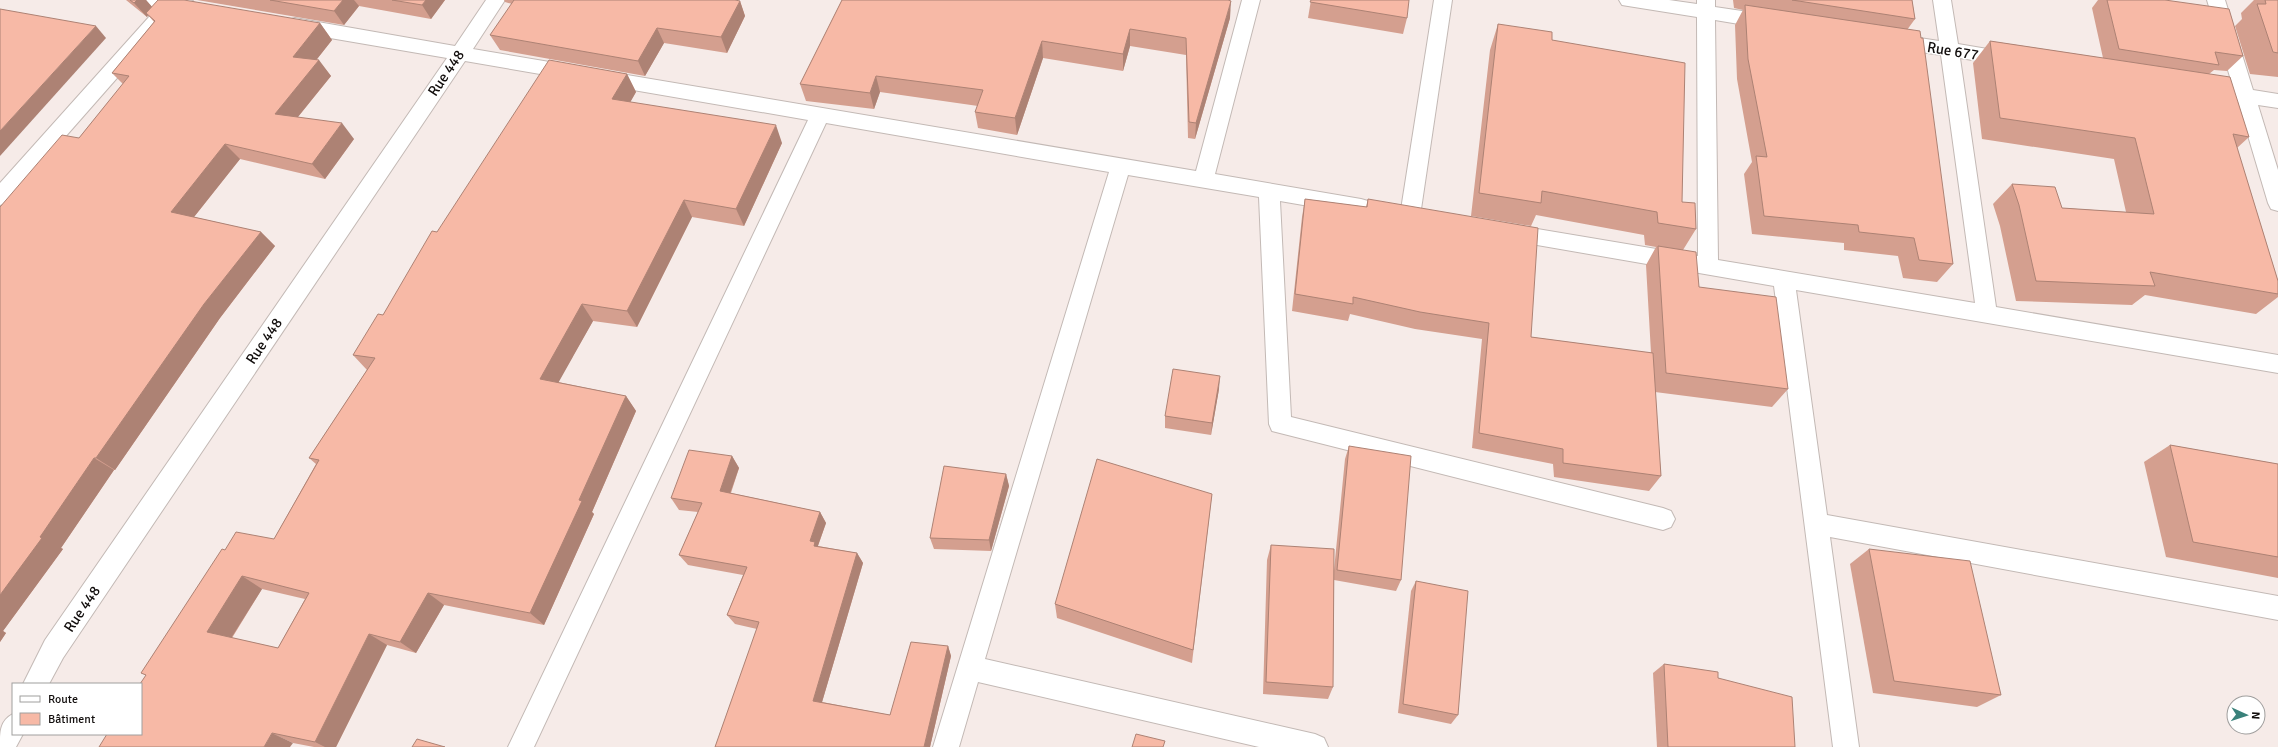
<svg xmlns="http://www.w3.org/2000/svg" width="2278" height="747" viewBox="0 0 2278 747" font-family="Signika,sans-serif">
	<style>
		.lines { fill: none; stroke-linecap: round; stroke-linejoin: round }
		.minor-casing { stroke: #c3b9b5; stroke-width: 2 }
		.minor { fill: #fff; fill-rule: evenodd }
		.wall { fill: #d49f8f; fill-rule: evenodd }
		.shaded-wall { fill: #ad8274 }
		.building { fill: #f7b9a6; stroke: #ad8274; fill-rule: evenodd }
		.labels { text-anchor: middle; stroke-width: 3; stroke-linejoin: round; paint-order: stroke }
		.street-label { font-size: 15px; fill: #120e0d; stroke: #fff }
	</style>
	<rect width="100%" height="100%" fill="#f6ebe8"/>
	<g class="lines">
		<g class="minor-casing">
			<g id="minor">
				<polygon points="141,0 188,0 193,1 196,6 193,11 187,12 176,11 7,203 0,205 0,183 157,8 144,5"/>
				<polygon points="486,0 505,0 473,49 1196,171 1242,0 1260,0 1215,174 1361,199 1368,201 1371,207 1368,213 1361,215 1280,201 1291,417 1663,508 1671,511 1675,519 1671,527 1663,530 1272,431 1269,424 1259,197 1128,175 985,659 1315,734 1324,738 1328,747 1259,747 978,682 959,747 933,747 1109,172 826,123 534,747 508,747 808,120 465,61 63,658 49,684 23,684 45,640 447,58 295,32 289,30 286,25 289,20 295,18 455,46"/>
				<polygon points="1434,0 1452,0 1420,216 1417,222 1410,224 1403,222 1400,216"/>
				<polygon points="1619,0 1669,0 1697,4 1697,0 1715,0 1715,7 1769,15 1775,17 1778,22 1775,27 1769,29 1715,20 1718,260 1975,303 1941,55 1894,48 1887,46 1885,41 1887,36 1894,34 1939,41 1933,0 1951,0 1958,44 2017,54 2019,59 2017,64 2010,66 1960,58 1996,307 2278,355 2278,373 1796,290 1827,515 2278,596 2278,620 1830,537 1859,747 1833,747 1774,286 1508,240 1501,238 1498,232 1501,226 1508,224 1698,256 1697,17 1628,6 1622,5"/>
				<polygon points="2207,0 2225,0 2253,90 2278,94 2278,108 2258,105 2278,170 2278,211 2271,209 2268,203 2238,102 2199,95 2196,90 2199,85 2206,83 2233,87"/>
				<path d="M13 714V734H23L16 747H0C0 731 0 721 13 714Z"/>
			</g>
		</g>
		<use href="#minor" class="minor"/>
	</g>
	<g class="wall">
		<polygon points="126,0 146,0 152,7 320,23 332,40 317,59 331,76 298,117 354,139 325,179 240,159 194,217 261,232 275,246 220,318 115,470 114,470 61,548 63,549 3,631 6,633 0,642 79,138 123,84 112,73 154,22 148,15 147,17"/>
		<polygon points="197,0 445,0 431,19 359,6 344,25"/>
		<polygon points="504,0 691,0 740,1 745,16 727,53 664,43 645,76 500,50 490,35 512,4 505,2"/>
		<polygon points="842,0 1230,18 1195,139 1188,138 1186,55 1130,46 1123,71 1043,58 1017,135 978,128 975,112 978,106 880,92 874,109 806,101 800,84"/>
		<polygon points="1311,0 1407,18 1403,34 1308,18"/>
		<polygon points="1733,0 1912,0 1915,19 1907,30 1953,264 1937,282 1903,278 1898,256 1844,250 1844,243 1752,234 1744,174 1752,162 1737,79 1735,25 1743,10 1734,8"/>
		<polygon points="2098,0 2165,0 2243,56 2227,71 2214,70 2209,74 2249,137 2237,148 2278,281 2278,297 2256,314 2145,295 2132,305 2016,301 2000,226 1993,204 2012,184 2062,208 2126,212 2114,159 1982,139 1973,63 1990,41 2103,58 2092,8"/>
		<polygon points="2254,0 2278,0 2278,77 2250,74 2235,26 2242,19 2241,13"/>
		<polygon points="1498,24 1552,40 1682,202 1696,229 1683,250 1699,287 1788,389 1772,407 1655,392 1661,476 1649,491 1554,477 1553,464 1472,448 1482,339 1415,329 1350,314 1348,321 1292,311 1302,217 1305,199 1366,207 1368,199 1531,337 1651,353 1646,265 1656,247 1645,245 1644,235 1536,215 1531,226 1471,216 1490,50"/>
		<path d="M627 74 636 92 630 102 782 143 744 226 692 217 637 327 593 321 558 382 626 396 636 411 592 512 594 514 544 625 444 605 416 653 387 645 336 747H314L293 743 141 673 225 550 274 539 316 464 309 458 367 370 353 355 383 315 437 232ZM262 589 305 599 278 648 232 638Z"/>
		<polygon points="1219,389 1211,435 1165,428 1165,416"/>
		<polygon points="2170,445 2278,464 2278,578 2166,557 2144,462"/>
		<polygon points="1349,446 1401,580 1396,591 1334,580 1333,687 1328,699 1263,694 1267,560 1271,545 1334,570 1345,459"/>
		<polygon points="732,456 739,468 731,493 820,512 826,523 818,546 857,553 863,563 822,702 890,715 948,646 951,656 930,747 715,747 757,629 735,624 727,615 743,575 688,565 679,555 698,512 679,510 671,498"/>
		<polygon points="1006,474 1009,486 991,551 934,549 930,538"/>
		<polygon points="1212,494 1192,663 1057,618 1055,604"/>
		<polygon points="1869,549 2001,695 1977,707 1873,693 1850,564"/>
		<polygon points="1416,581 1458,715 1451,724 1398,713 1411,591"/>
		<polygon points="1664,664 1718,678 1795,747 1657,747 1653,673"/>
	</g>
	<g class="shaded-wall">
		<polygon points="137,0 146,0 154,9 146,13 148,15 147,17 134,3"/>
		<polygon points="343,0 354,0 359,6 344,25 334,11"/>
		<polygon points="426,0 445,0 431,19 422,5"/>
		<polygon points="740,1 745,16 727,53 721,37"/>
		<polygon points="1231,1 1230,18 1195,139 1196,123"/>
		<polygon points="320,23 332,40 306,73 293,57"/>
		<polygon points="96,26 106,38 0,156 0,131"/>
		<polygon points="657,28 664,43 645,76 638,61"/>
		<polygon points="1130,29 1130,46 1123,71 1123,54"/>
		<polygon points="1042,41 1043,58 1017,135 1015,118"/>
		<polygon points="319,60 331,76 288,129 275,114"/>
		<polygon points="627,74 636,92 622,117 612,99"/>
		<polygon points="876,76 880,92 874,109 870,93"/>
		<polygon points="342,123 354,139 325,179 312,164"/>
		<polygon points="776,125 782,143 744,226 736,209"/>
		<polygon points="225,144 240,159 186,227 171,212"/>
		<polygon points="684,200 692,217 637,327 627,311"/>
		<polygon points="261,232 275,246 220,318 115,470 96,458 204,304"/>
		<polygon points="582,304 593,321 552,394 540,379"/>
		<polygon points="1220,376 1219,389 1211,435 1212,423"/>
		<polygon points="626,396 636,411 592,512 594,514 544,625 530,613 579,500"/>
		<polygon points="732,456 739,468 727,502 720,491"/>
		<polygon points="94,458 114,470 61,548 63,549 3,631 6,633 0,642 0,595"/>
		<polygon points="1006,474 1009,486 991,551 989,540"/>
		<polygon points="820,512 826,523 816,551 810,541"/>
		<polygon points="857,553 863,563 820,709 813,701"/>
		<polygon points="242,576 262,589 228,643 207,632"/>
		<polygon points="428,593 444,605 416,653 400,642"/>
		<polygon points="369,634 387,645 336,747 325,747 315,742"/>
		<polygon points="948,646 951,656 930,747 924,747"/>
		<polygon points="272,733 293,743 290,747 264,747"/>
	</g>
	<g class="building">
		<polygon points="130,0 137,0 134,3"/>
		<polygon points="158,0 184,0 320,23 293,57 319,60 275,114 342,123 312,164 225,144 171,212 261,232 204,304 96,458 94,458 40,537 42,538 0,595 0,207 62,135 79,138 129,76 112,73 155,21 146,13"/>
		<polygon points="270,0 343,0 334,11"/>
		<polygon points="392,0 426,0 422,5"/>
		<polygon points="514,0 735,0 740,1 721,37 657,28 638,61 490,35"/>
		<polygon points="842,0 1228,0 1231,1 1196,123 1189,122 1186,38 1130,29 1123,54 1042,41 1015,118 975,112 983,90 876,76 870,93 800,84"/>
		<polygon points="1311,0 1409,0 1407,18 1310,2"/>
		<polygon points="1792,0 1912,0 1915,19"/>
		<polygon points="2107,0 2165,0 2229,9 2243,56 2215,52 2219,65 2119,49"/>
		<polygon points="2265,0 2278,0 2278,53 2273,52 2257,4 2266,4"/>
		<polygon points="1745,5 1920,31 1921,38 1923,38 1953,264 1919,260 1914,238 1859,232 1858,225 1764,216 1756,156 1767,157 1748,59"/>
		<polygon points="0,9 96,26 0,131"/>
		<polygon points="1498,24 1552,32 1552,40 1685,63 1682,202 1695,203 1696,229 1658,223 1657,212 1542,191 1541,203 1479,193"/>
		<polygon points="1990,41 2230,77 2249,137 2233,134 2278,281 2278,294 2150,272 2155,286 2036,281 2019,205 2012,184 2055,187 2062,208 2154,214 2135,138 2000,118"/>
		<path d="M549 60 627 74 612 99 776 125 736 209 684 200 627 311 582 304 540 379 626 396 579 500 582 501 530 613 428 593 400 642 369 634 315 742 272 733 264 747H99L107 734H141V684H140L146 675 141 673 222 549 225 550 236 532 274 539 319 460 309 458 375 358 353 355 378 314 383 315 432 231 437 232ZM242 576 309 593 278 648 207 632Z"/>
		<polygon points="1305,199 1367,207 1368,199 1538,228 1531,337 1653,353 1661,476 1563,463 1563,449 1479,433 1489,323 1420,312 1353,297 1353,304 1295,294"/>
		<polygon points="1658,246 1696,252 1699,287 1776,297 1788,389 1666,373"/>
		<polygon points="1173,369 1220,376 1212,423 1165,416"/>
		<polygon points="2170,445 2278,464 2278,557 2193,542"/>
		<polygon points="1349,446 1411,456 1401,580 1337,570"/>
		<polygon points="689,450 732,456 720,491 820,512 810,541 815,542 814,546 857,553 813,701 890,715 911,642 948,646 924,747 715,747 759,622 727,615 747,567 679,555 702,503 671,498"/>
		<polygon points="1097,459 1212,494 1193,650 1055,604"/>
		<polygon points="944,466 1006,474 989,540 930,538"/>
		<polygon points="1271,545 1334,549 1333,687 1266,682"/>
		<polygon points="1869,549 1970,561 2001,695 1894,681"/>
		<polygon points="1416,581 1468,591 1458,715 1403,704"/>
		<polygon points="1664,664 1718,672 1718,678 1792,697 1795,747 1668,747"/>
		<polygon points="1136,734 1165,741 1163,747 1132,747"/>
		<polygon points="417,739 445,747 412,747"/>
	</g>
	<g class="labels">
		<g class="street-label">
			<text transform="translate(1953 51) rotate(9)" y="5">Rue 677</text>
			<text transform="translate(446 73) rotate(-56)" y="5">Rue 448</text>
			<text transform="translate(264 341) rotate(-56)" y="5">Rue 448</text>
			<text transform="translate(82 609) rotate(-56)" y="5">Rue 448</text>
		</g>
	</g>
	<rect x="12" y="683" width="130" height="52" fill="#ffffff" stroke="#a09f9e"/>
	<rect x="20" y="696" width="20" height="6" fill="#ffffff" stroke="#a09f9e"/>
	<text x="48" y="703" font-size="12" fill="#120e0d">Route</text>
	<rect x="20" y="713" width="20" height="12" fill="#f7b9a6" stroke="#a09f9e"/>
	<text x="48" y="723" font-size="12" fill="#120e0d">Bâtiment</text>
	<g transform="translate(2246 715) rotate(93)"><circle r="19" fill="#ffffff" stroke="#a09f9e"/>
	<path d="M0-3L7 15L0 10L-7 15Z" fill="#3a817a"/>
	<text y="-6" font-size="11" font-weight="bold" text-anchor="middle" fill="#120e0d">N</text>
	</g>
</svg>
